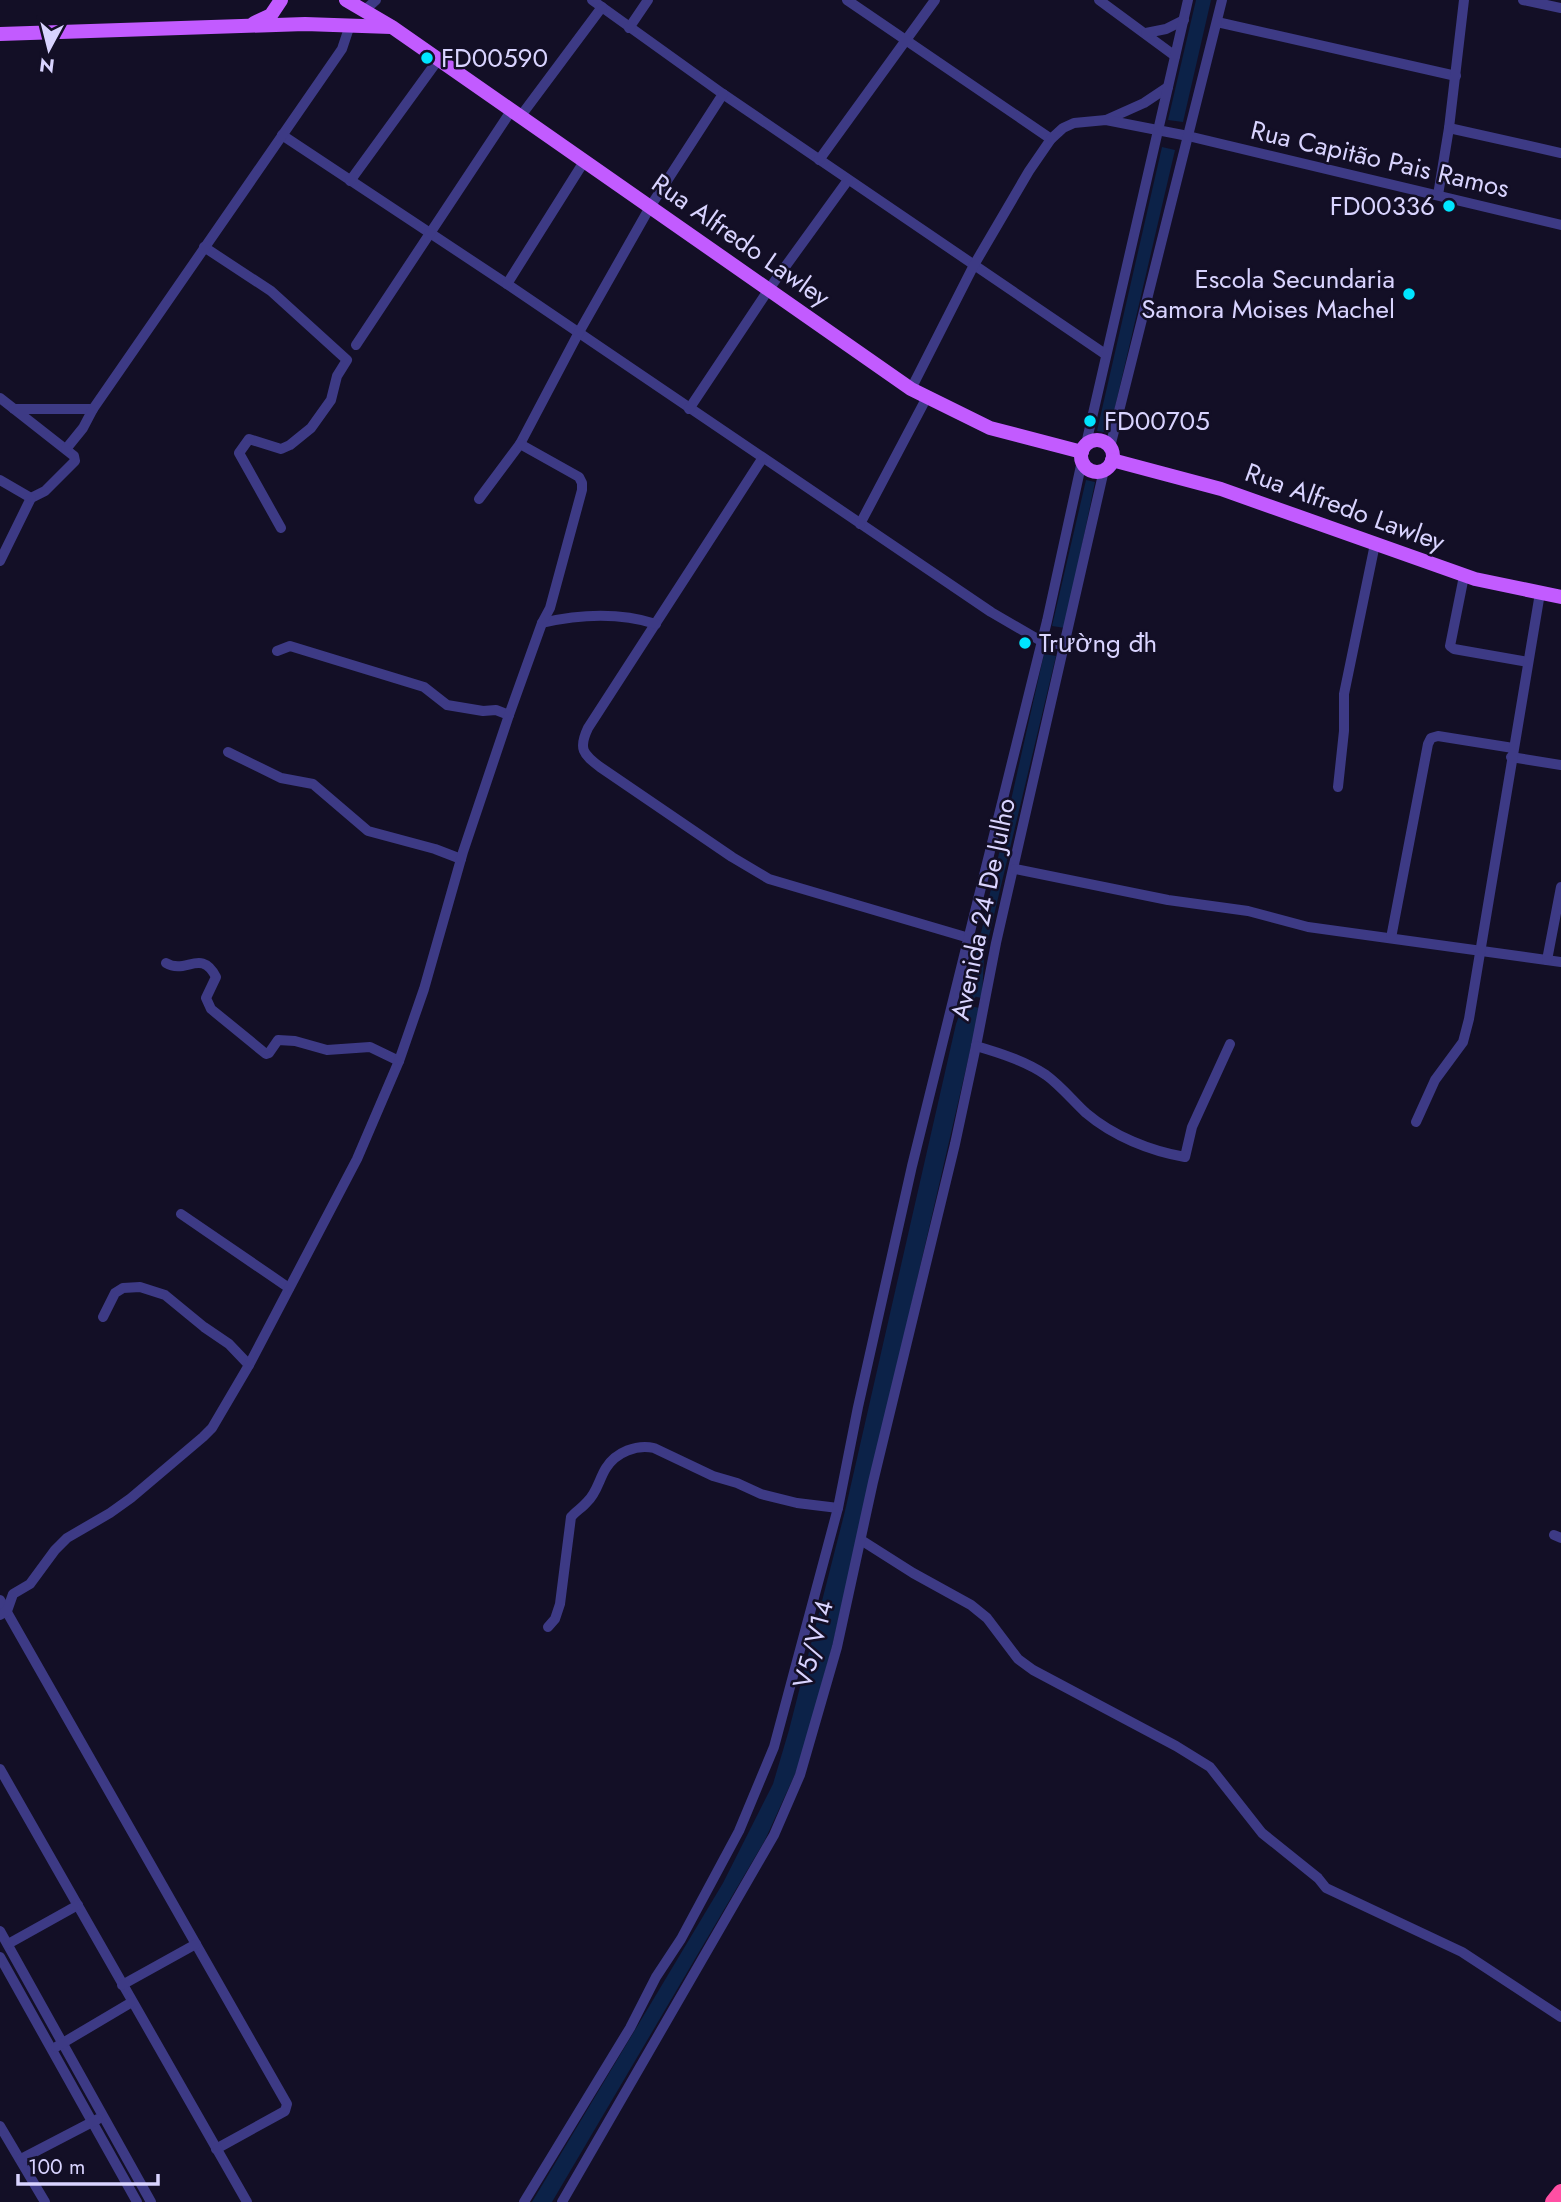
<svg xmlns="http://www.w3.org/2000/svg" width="1561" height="2202" viewBox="0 0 1561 2202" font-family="Jost,sans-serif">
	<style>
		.water { fill: #0c2248 }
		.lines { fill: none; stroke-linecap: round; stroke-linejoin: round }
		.stream { stroke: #0c2248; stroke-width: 2.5 }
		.minor { stroke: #3d3a85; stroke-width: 10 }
		.major { stroke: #c25bff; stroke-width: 14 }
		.highway { stroke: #ff4fa3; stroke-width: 16 }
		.poi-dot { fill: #00e5ff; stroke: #130f26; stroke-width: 2.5 }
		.labels { text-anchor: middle; stroke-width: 5; stroke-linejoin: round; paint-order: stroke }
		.poi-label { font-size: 26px; fill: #d9d4ff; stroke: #130f26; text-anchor: start }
		.street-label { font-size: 26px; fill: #d9d4ff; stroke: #130f26 }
	</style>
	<rect width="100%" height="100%" fill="#130f26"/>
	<g class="water">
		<polygon points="1196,0 1211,0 1183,122 1168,120"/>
		<polygon points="1162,147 1175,150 1109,433 1097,431"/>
		<polygon points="1086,480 1095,482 1065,628 1052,626"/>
		<polygon points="1044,654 1056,656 984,957 982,998 967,995"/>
		<polygon points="963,1005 980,1008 832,1647 800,1763 765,1840 552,2202 532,2202 723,1883 773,1784 789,1730 845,1511 956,1024"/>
	</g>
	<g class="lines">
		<polyline class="stream" points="971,1008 975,994"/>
		<g class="minor">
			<polyline points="592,0 723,94 1105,354"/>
			<polyline points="847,0 1051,139"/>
			<polyline points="1099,0 1175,56"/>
			<polyline points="1523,0 1561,8"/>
			<polyline points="365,10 376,0"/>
			<polyline points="1217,22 1456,76"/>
			<polyline points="629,28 648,0"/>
			<polyline points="1146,33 1166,29 1184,20"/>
			<polyline points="520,117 602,7"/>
			<polyline points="1106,120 1144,103 1168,87"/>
			<polyline points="1449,128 1561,153"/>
			<polyline points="282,135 507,284 991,612 1041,641 1064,645"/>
			<polyline points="819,160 935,0"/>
			<polyline points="350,181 438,60"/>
			<polyline points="1438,195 1449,128 1464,0"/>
			<polyline points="204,247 271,291 347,360 337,376 331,400 311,428 290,445 281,449 249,439 239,453 281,528"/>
			<polyline points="507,284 585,160"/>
			<polyline points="356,345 511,111"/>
			<polyline points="911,389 974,265 1029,171 1051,139 1063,128 1074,123 1106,120 1188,136 1561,225"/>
			<polyline points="0,398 74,456 75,461 45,491 31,498 0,561"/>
			<polyline points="14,409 93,409"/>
			<polyline points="689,409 769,289 848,180"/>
			<polyline points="1086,444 1188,0"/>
			<polyline points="1110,447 1222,0"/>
			<polyline points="66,449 83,428 93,409 342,49 350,25"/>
			<path d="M762 459 588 728C578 749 583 754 600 767L732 857 769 879 969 938"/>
			<path d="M1104 470 996 943 976 1046C1000 1053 1025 1061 1046 1075 1061 1086 1073 1101 1086 1113 1113 1136 1150 1151 1185 1157L1192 1127 1230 1044"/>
			<polyline points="0,480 31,498"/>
			<polyline points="479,499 520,444 578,334 650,207 723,94"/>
			<polyline points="860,524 927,397"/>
			<polyline points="1464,576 1450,646 1454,649 1528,662"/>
			<path d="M542 623C581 614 618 612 656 624"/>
			<polyline points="277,651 290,646 424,687 447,705 483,711 496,710 509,715"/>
			<polyline points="228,752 281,778 313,784 368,831 435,849 461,859"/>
			<polyline points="1511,757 1561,765"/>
			<polyline points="1338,787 1344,731 1344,694 1375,544"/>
			<polyline points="1015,869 1168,900 1248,911 1308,927 1561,962"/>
			<polyline points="1391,938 1428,744 1431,738 1438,736 1513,748"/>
			<polyline points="1547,960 1561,887"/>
			<path d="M166 963C186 975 201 948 216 977L206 998 211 1009 266 1054 269 1053 278 1040 295 1041 327 1050 370 1047 399 1061"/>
			<polyline points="1416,1122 1435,1080 1463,1042 1469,1019 1540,593"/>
			<polyline points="181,1214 289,1288"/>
			<polyline points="103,1317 115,1293 123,1288 140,1287 165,1295 204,1327 229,1344 249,1365"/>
			<polyline points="1554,1535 1561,1538"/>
			<polyline points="861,1540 913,1573 971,1605 987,1618 1018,1659 1033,1670 1176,1746 1210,1767 1262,1833 1318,1878 1326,1888 1462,1952 1561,2017"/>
			<polyline points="0,1600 287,2104 285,2111 216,2149"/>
			<polyline points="0,1615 7,1611 13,1594 30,1584 55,1550 67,1538 110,1513 131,1498 203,1437 212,1428 249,1365 357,1159 399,1061 424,989 463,852 509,715 542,623 550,608 582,490 582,483 579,477 520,444"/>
			<path d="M548 1627 555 1619 560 1604 571 1517C576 1511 582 1508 587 1502 597 1493 599 1479 606 1468 616 1452 637 1444 654 1448L713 1476 737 1483 761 1494 797 1503 838 1508"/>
			<polyline points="0,1769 247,2202"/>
			<polyline points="0,1931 151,2202"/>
			<polyline points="8,1944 78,1905"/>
			<polyline points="0,1957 137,2202"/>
			<polyline points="122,1985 196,1944"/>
			<polyline points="56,2047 132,2002"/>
			<polyline points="0,2126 45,2202"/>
			<polyline points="21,2159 98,2119"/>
			<polyline points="524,2202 630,2028 656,1977 681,1939 739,1831 774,1747 838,1508 858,1407 912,1166 1047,621 1082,461"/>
			<polyline points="562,2202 774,1835 800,1775 837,1647 873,1482 955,1144 976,1046"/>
		</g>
		<g class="major">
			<polyline points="346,0 392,27 911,389 990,428 1082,452"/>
			<polyline points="254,23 271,15 281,0"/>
			<polyline points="0,34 305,24 391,27"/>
			<circle cx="1097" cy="456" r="16"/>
			<polyline points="1112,460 1221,489 1475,579 1561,597"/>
		</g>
		<polyline class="highway" points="1553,2202 1561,2192"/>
	</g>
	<g class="poi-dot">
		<circle cx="427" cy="58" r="7"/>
		<circle cx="1449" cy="206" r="7"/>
		<circle cx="1409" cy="294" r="7"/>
		<circle cx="1090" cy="421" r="7"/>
		<circle cx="1025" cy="643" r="7"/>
	</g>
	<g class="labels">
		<g class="poi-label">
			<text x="441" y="67">FD00590</text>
			<text x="1435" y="215" text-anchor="end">FD00336</text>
			<text x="1395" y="288" text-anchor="end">Escola Secundaria<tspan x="1395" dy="30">Samora Moises Machel</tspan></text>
			<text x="1104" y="430">FD00705</text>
			<text x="1039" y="652">Trường đh</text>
		</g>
		<g class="street-label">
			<text transform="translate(1380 159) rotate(13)" y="9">Rua Capitão Pais Ramos</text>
			<text transform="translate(741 240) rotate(35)" y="9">Rua Alfredo Lawley</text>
			<text transform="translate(1345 507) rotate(20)" y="9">Rua Alfredo Lawley</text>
			<text transform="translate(983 909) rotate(-78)" y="9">Avenida 24 De Julho</text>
			<text transform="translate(813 1644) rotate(-75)" y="9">V5/V14</text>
		</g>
	</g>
	<g transform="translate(49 49) rotate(187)" stroke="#130f26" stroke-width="5" paint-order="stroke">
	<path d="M0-5L12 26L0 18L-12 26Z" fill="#d9d4ff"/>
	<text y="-10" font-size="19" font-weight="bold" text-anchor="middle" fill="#d9d4ff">N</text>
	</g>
	<path d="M18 2174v10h140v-10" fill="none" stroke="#d9d4ff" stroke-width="3.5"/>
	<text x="28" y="2174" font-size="21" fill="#d9d4ff" stroke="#130f26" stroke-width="5" paint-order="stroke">100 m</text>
</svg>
